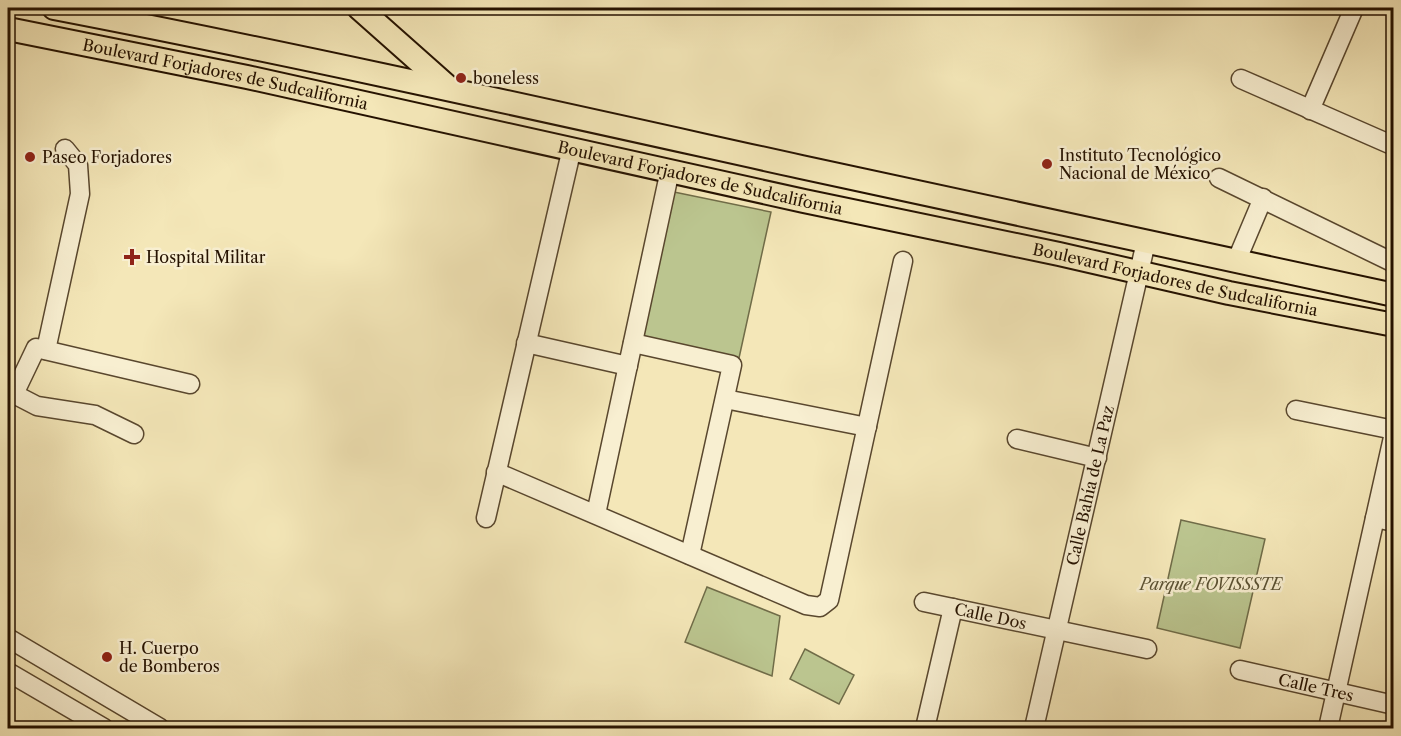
<svg xmlns="http://www.w3.org/2000/svg" width="1401" height="736" viewBox="0 0 1401 736" font-family="'Libre Caslon Text',serif">
	<style>
		.green { fill: #bbc58f; stroke: #706c48; stroke-width: 1.5 }
		.lines { fill: none; stroke-linecap: round; stroke-linejoin: round }
		.minor-casing { stroke: #59472e; stroke-width: 21 }
		.major-casing { stroke: #251200; stroke-width: 26 }
		.minor { stroke: #f8efd1; stroke-width: 18 }
		.major { stroke: #f4e7b8; stroke-width: 22 }
		.poi-dot { fill: #8f2418; stroke: #f8efd1; stroke-width: 2 }
		.labels { text-anchor: middle; stroke-width: 5; stroke-linejoin: round; paint-order: stroke }
		.street-label { font-size: 16px; fill: #251200; stroke: #f8efd1 }
		.poi-label { font-size: 16px; fill: #251200; stroke: #f8efd1; text-anchor: start }
		.park-label { font-size: 16px; font-style: italic; fill: #5a5132; stroke: #f8efd1 }
	</style>
	<rect width="100%" height="100%" fill="#f4e7b8"/>
	<filter id="stains"><feTurbulence type="fractalNoise" baseFrequency=".00333" numOctaves="4"/><feColorMatrix values="0 0 0 0 .2 0 0 0 0 .09 0 0 0 0 .02 0 0 0 .5 -.17"/></filter>
	<radialGradient id="worn" r=".72"><stop offset=".6" stop-color="#630" stop-opacity="0"/><stop offset="1" stop-color="#630" stop-opacity=".3"/></radialGradient>
	<g class="green">
		<polygon points="674,192 771,212 739,358 642,337"/>
		<polygon points="1181,520 1265,539 1240,648 1157,628"/>
		<polygon points="707,587 780,616 772,676 685,642"/>
		<polygon points="805,649 854,675 839,704 790,679"/>
	</g>
	<g class="lines">
		<g class="minor-casing">
			<g id="minor">
				<polyline points="1241,79 1394,146"/>
				<polyline points="1310,110 1354,8"/>
				<polyline points="1219,178 1394,263"/>
				<polyline points="1236,262 1263,198"/>
				<polyline points="526,343 628,366"/>
				<polyline points="633,343 732,365 690,555"/>
				<polyline points="46,350 80,194 78,165 65,149"/>
				<polyline points="8,391 37,406 95,415 134,434"/>
				<polyline points="14,394 36,348 190,384"/>
				<polyline points="725,399 867,427"/>
				<polyline points="1296,410 1394,430"/>
				<polyline points="1017,439 1097,458"/>
				<polyline points="496,472 806,605 820,607 829,600 903,261"/>
				<polyline points="596,514 670,170"/>
				<polyline points="486,518 572,148"/>
				<polyline points="1375,518 1394,522"/>
				<path id="s1" d="M924 602 1147 649"/>
				<polyline points="8,638 160,728"/>
				<path id="s2" d="M1240 670 1394 705"/>
				<polyline points="8,672 104,728"/>
				<polyline points="925,728 953,608"/>
				<path id="s3" d="M1034 728 1146 242"/>
				<polyline points="1328,728 1394,433"/>
			</g>
		</g>
		<g class="major-casing">
			<g id="major">
				<path d="M54 8C304 56 552 112 801 167 999 210 1196 252 1394 295"/>
				<polyline points="359,8 448,87"/>
				<path id="s4" d="M8 29 247 77 804 201 1059 254 1229 293 1394 325"/>
			</g>
		</g>
		<use href="#minor" class="minor"/>
		<use href="#major" class="major"/>
	</g>
	<g class="poi-dot">
		<circle cx="461" cy="78" r="6"/>
		<circle cx="30" cy="157" r="6"/>
		<circle cx="1047" cy="164" r="6"/>
		<path d="M129 248h6v6h6v6h-6v6h-6v-6h-6v-6h6z"/>
		<circle cx="107" cy="657" r="6"/>
	</g>
	<g class="labels">
		<g class="street-label">
			<text dy="6" stroke="none"><textPath href="#s4" startOffset="222">Boulevard Forjadores de Sudcalifornia</textPath></text>
			<text dy="6" stroke="none"><textPath href="#s4" startOffset="708">Boulevard Forjadores de Sudcalifornia</textPath></text>
			<text dy="6" stroke="none"><textPath href="#s4" startOffset="1194">Boulevard Forjadores de Sudcalifornia</textPath></text>
			<text dy="6" stroke="none"><textPath href="#s3" startOffset="249">Calle Bahía de La Paz</textPath></text>
			<text dy="6" stroke="none"><textPath href="#s1" startOffset="68">Calle Dos</textPath></text>
			<text dy="6" stroke="none"><textPath href="#s2" startOffset="78">Calle Tres</textPath></text>
		</g>
		<g class="poi-label">
			<text x="473" y="84">boneless</text>
			<text x="1059" y="161">Instituto Tecnológico<tspan x="1059" dy="18">Nacional de México</tspan></text>
			<text x="42" y="163">Paseo Forjadores</text>
			<text x="146" y="263">Hospital Militar</text>
			<text x="119" y="654">H. Cuerpo<tspan x="119" dy="18">de Bomberos</tspan></text>
		</g>
		<g class="park-label">
			<text x="1211" y="590">Parque FOVISSSTE</text>
		</g>
	</g>
	<rect width="1401" height="736" fill="none" stroke="#f4e7b8" stroke-width="30"/>
	<rect x="9" y="9" width="1383" height="718" fill="none" stroke="#251200" stroke-width="3"/>
	<rect x="15" y="15" width="1371" height="706" fill="none" stroke="#251200" stroke-width="1.5"/>
	<rect width="100%" height="100%" filter="url(#stains)"/>
	<rect width="100%" height="100%" fill="url(#worn)"/>
</svg>
